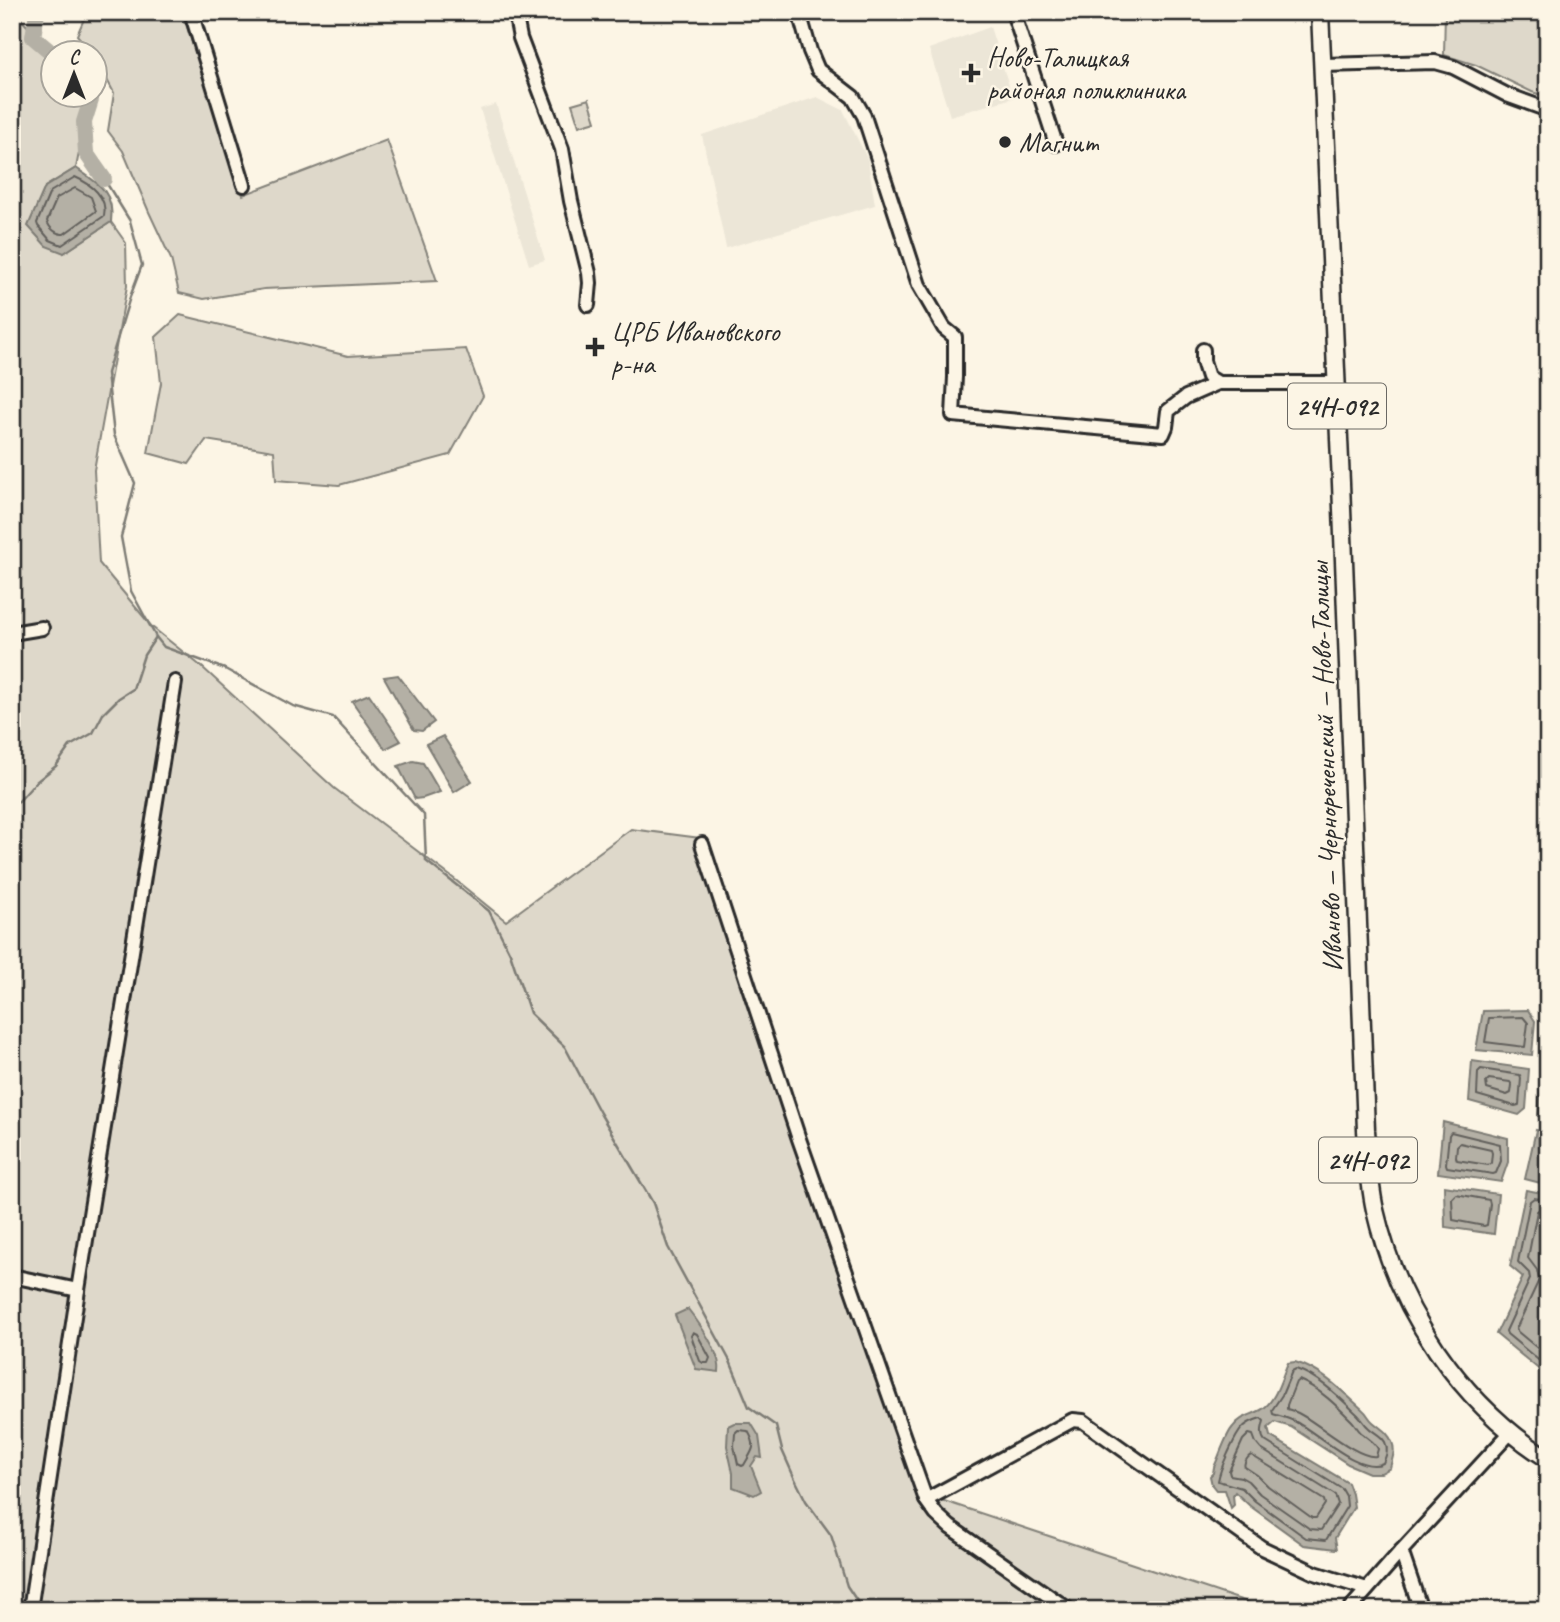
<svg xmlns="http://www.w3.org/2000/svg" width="1560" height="1622" viewBox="0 0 1560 1622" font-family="Caveat,sans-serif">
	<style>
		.built { fill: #ece6d7 }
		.green { fill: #ded8ca; stroke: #84827a; stroke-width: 2 }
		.water { fill: #b4b0a5; stroke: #7d7b74; stroke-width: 2 }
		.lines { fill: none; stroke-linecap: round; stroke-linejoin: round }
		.shore { stroke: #62605c; stroke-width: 2 }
		.stream { stroke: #7d7b74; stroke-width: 2.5 }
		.river { stroke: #b4b0a5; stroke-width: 16 }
		.minor-casing { stroke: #2b2b2b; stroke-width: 18 }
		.major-casing { stroke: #2b2b2b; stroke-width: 21 }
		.minor { stroke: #fcf5e5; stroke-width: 12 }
		.major { stroke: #fcf5e5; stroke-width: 16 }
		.poi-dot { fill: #2b2b2b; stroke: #fcf5e5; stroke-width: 2.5 }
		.labels { text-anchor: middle; stroke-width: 5; stroke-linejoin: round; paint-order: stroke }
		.shield { fill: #fcf5e5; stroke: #6a6863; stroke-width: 2 }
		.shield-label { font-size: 26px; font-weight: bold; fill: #2b2b2b }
		.poi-label { font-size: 28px; fill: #2b2b2b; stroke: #fcf5e5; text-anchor: start }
		.street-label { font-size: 28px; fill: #2b2b2b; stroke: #fcf5e5 }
	</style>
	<rect width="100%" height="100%" fill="#fcf5e5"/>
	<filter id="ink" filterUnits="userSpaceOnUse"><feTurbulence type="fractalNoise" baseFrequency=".0143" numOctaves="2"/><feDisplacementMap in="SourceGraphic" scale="14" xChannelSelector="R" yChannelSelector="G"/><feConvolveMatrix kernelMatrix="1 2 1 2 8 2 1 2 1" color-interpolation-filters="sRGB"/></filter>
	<g filter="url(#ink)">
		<g class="built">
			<polygon points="990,27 1013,98 950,116 929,49"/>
			<polygon points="817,97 843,110 868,160 875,205 726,248 702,135"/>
			<polygon points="496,104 545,260 529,265 480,109"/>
			<polygon points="1548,284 1548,400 1539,399"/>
		</g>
		<g class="green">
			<polygon points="87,12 182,12 243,195 387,140 437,281 264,289 204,299 179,293 171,259 149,212 123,151 108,131 114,93 95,57 94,52 91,52 77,35"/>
			<polygon points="1445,12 1548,12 1548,97 1532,92 1476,65 1444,55"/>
			<polygon points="18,16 52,53 52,94 77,95 87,112 76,168 45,187 64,253 111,222 126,243 127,286 94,470 99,563 152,627 202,667 334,788 453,878 506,921 631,829 700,838 929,1496 1271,1610 12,1610 12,17"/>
			<polygon points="589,99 596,121 579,126 572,104"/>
			<polygon points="180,315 348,356 466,349 483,396 450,455 339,485 276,480 274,451 206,440 189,464 148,453 161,383 156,337"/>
		</g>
		<g class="water">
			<path d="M76 168C98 183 115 192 111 222L64 253 46 246 28 226 45 187Z"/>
			<polygon points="398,675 434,722 422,731 414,730 384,677"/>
			<polygon points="369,694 401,741 385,749 352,701"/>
			<polygon points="443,736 472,781 454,792 426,744"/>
			<polygon points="413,761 423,763 440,792 423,798 415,799 398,766"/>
			<polygon points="1528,1010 1535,1021 1532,1055 1476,1050 1483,1011"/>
			<polygon points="1543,1057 1548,1058 1548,1117 1538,1116"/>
			<polygon points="1472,1061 1529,1069 1526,1109 1519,1115 1469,1101"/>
			<polygon points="1443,1122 1508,1138 1508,1162 1501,1182 1438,1173"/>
			<polygon points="1536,1130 1548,1132 1548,1185 1525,1179"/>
			<polygon points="1444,1186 1498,1194 1494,1234 1445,1227"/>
			<polygon points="1526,1190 1548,1194 1548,1377 1496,1334 1523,1277 1510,1266"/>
			<path d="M688 1309C699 1323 722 1354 719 1372L696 1369 675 1315Z"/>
			<path d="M1295 1362C1322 1370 1342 1391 1363 1410 1367 1413 1369 1419 1373 1422 1381 1429 1388 1432 1392 1442 1396 1451 1392 1459 1390 1468L1381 1473H1369L1348 1464 1291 1427 1275 1422 1268 1428 1270 1436 1348 1483 1352 1494 1354 1507 1335 1538 1337 1549 1304 1545 1250 1506 1235 1492 1233 1495 1234 1505 1231 1508 1225 1490H1216L1212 1485 1210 1476 1213 1473 1214 1467C1219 1457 1226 1434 1233 1427 1241 1416 1250 1416 1261 1410 1276 1402 1281 1378 1288 1363Z"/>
			<polygon points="734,1423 751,1423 759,1436 762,1458 757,1457 751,1466 761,1491 754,1495 733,1487 733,1473 727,1446 728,1426"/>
		</g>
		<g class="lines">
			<g class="shore">
				<path d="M75 177C91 184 108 197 104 216L62 245 50 240 38 226 37 223 50 192Z"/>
				<path d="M75 188 91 197 96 211 64 234C57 235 49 228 47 221L57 198Z"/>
				<polygon points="1523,1017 1528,1023 1525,1047 1485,1042 1489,1018"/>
				<polygon points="1481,1069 1520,1075 1521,1078 1519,1105 1515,1106 1477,1095 1478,1072"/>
				<polygon points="1489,1079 1510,1082 1512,1085 1511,1093 1507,1095 1487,1089 1486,1082"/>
				<polygon points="1451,1132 1500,1144 1501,1161 1496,1173 1493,1174 1447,1167 1446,1164 1449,1135"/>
				<polygon points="1460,1143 1491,1150 1492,1153 1491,1163 1488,1165 1457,1160 1456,1157 1457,1146"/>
				<polygon points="1456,1194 1489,1200 1490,1204 1487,1225 1484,1226 1453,1220 1452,1198"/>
				<polyline points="1548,1200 1534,1198 1530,1201 1518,1262 1529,1273 1530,1279 1506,1331 1507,1334 1548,1368"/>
				<polyline points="1548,1209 1540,1209 1537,1211 1528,1258 1537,1270 1539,1280 1516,1329 1518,1332 1548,1357"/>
				<polygon points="693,1332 697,1334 710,1358 708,1363 703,1363 700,1361 691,1336"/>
				<path d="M1296 1369C1320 1377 1340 1398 1358 1415 1362 1419 1364 1424 1369 1428 1374 1433 1381 1435 1385 1442 1389 1450 1386 1456 1383 1463 1359 1475 1317 1432 1294 1421 1288 1418 1280 1416 1273 1414L1272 1410 1282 1395 1292 1371Z"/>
				<path d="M1299 1380C1319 1388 1337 1406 1352 1421 1356 1425 1358 1431 1363 1434 1369 1440 1374 1441 1378 1449L1376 1456C1357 1459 1317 1422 1298 1413 1294 1411 1291 1410 1287 1409V1405L1296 1382Z"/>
				<path d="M1261 1418 1264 1421C1262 1428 1260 1435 1265 1441L1342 1489 1346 1496 1347 1506 1326 1540 1306 1538 1255 1501 1242 1488 1218 1481C1220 1469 1225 1460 1230 1449 1238 1432 1242 1423 1261 1418Z"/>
				<path d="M738 1430 748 1431C758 1448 752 1450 744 1465L742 1466 738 1464 734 1446 735 1433Z"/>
				<polygon points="1249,1434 1253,1435 1256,1443 1261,1449 1335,1495 1338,1504 1321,1530 1310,1529 1260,1494 1248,1481 1241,1477 1230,1475 1229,1471 1243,1440"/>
				<path d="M1251 1455 1324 1500 1325 1504 1316 1518H1312L1268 1486 1257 1475 1245 1467C1243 1464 1247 1457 1251 1455Z"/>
			</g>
			<g class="stream">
				<polyline points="104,179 130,221 142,265 130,297 107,373 114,435 135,483 121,537 131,591 156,637 164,647 225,669 293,706 333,717 424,815 426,861 489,911 510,953 530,1013 565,1047 600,1113 653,1203 668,1247 730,1361 749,1407 776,1426 782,1450 794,1477 806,1501 831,1535 847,1586 863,1610"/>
				<polyline points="12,803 19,801 36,782 56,766 70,746 93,733 103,714 119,698 133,689 144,655 156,637"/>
			</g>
			<g class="river">
				<polyline points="37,12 33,37 52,53"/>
				<polyline points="87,94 91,100 84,122 86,153 104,179"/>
			</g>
			<g class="minor-casing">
				<g id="minor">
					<polyline points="191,12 244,185"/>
					<polyline points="515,12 520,38 562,149 571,201 589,273 590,283 588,305"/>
					<polyline points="799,12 810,51 818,70 853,97 864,116 919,285 944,328 955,337 955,377 953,415 1163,434 1166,427 1168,411 1186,397 1218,383"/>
					<polyline points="1013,12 1056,144"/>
					<polyline points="1323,65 1435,62 1453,67 1507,95 1548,110"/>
					<polyline points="1203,350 1203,361 1208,377 1218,383 1336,383"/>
					<polyline points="12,633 42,628"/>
					<polyline points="702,844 799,1139 926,1500 936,1514 950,1527 1069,1610"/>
					<polyline points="12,1276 78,1290 30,1610"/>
					<polyline points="78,1290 175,682"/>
					<polyline points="926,1500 1073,1420 1083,1421 1262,1548 1315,1573 1367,1589"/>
					<polyline points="1401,1551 1421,1610"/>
					<polyline points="1349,1610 1401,1551 1511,1432"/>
				</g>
			</g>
			<g class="major-casing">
				<path id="major" d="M1320 12 1341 483 1366 1130C1368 1157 1369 1183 1375 1210 1398 1310 1460 1403 1548 1459"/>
			</g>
			<use href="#minor" class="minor"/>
			<use href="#major" class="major"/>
		</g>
	</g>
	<g class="poi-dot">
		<path d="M967.5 62.5h7v7h7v7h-7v7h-7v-7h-7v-7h7z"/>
		<circle cx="1005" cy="142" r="7"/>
		<path d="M591.5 336.5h7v7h7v7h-7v7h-7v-7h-7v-7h7z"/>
	</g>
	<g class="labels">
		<g class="shield">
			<rect x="1288" y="383.5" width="98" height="45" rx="5"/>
			<rect x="1319" y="1137.5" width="98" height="45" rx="5"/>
		</g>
		<g class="shield-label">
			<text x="1337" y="415">24Н-092</text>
			<text x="1368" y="1169">24Н-092</text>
		</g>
		<g class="poi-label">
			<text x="987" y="67">Ново-Талицкая<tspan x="987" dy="32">районая поликлиника</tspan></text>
			<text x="1019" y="152">Магнит</text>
			<text x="611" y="341">ЦРБ Ивановского<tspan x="611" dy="32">р-на</tspan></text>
		</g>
		<g class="street-label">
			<text transform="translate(1325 767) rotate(-92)" y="10">Иваново — Чернореченский — Ново-Талицы</text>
		</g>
	</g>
	<rect width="1560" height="1622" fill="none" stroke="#fcf5e5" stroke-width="42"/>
	<rect x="21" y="21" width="1518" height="1580" fill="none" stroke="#2b2b2b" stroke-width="2.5" filter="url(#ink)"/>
	<g transform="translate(74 74)"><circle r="33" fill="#fcf5e5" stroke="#a8a49b" stroke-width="2"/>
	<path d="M0-5L12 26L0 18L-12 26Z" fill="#2b2b2b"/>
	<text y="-10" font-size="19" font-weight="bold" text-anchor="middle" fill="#2b2b2b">С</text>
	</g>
</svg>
